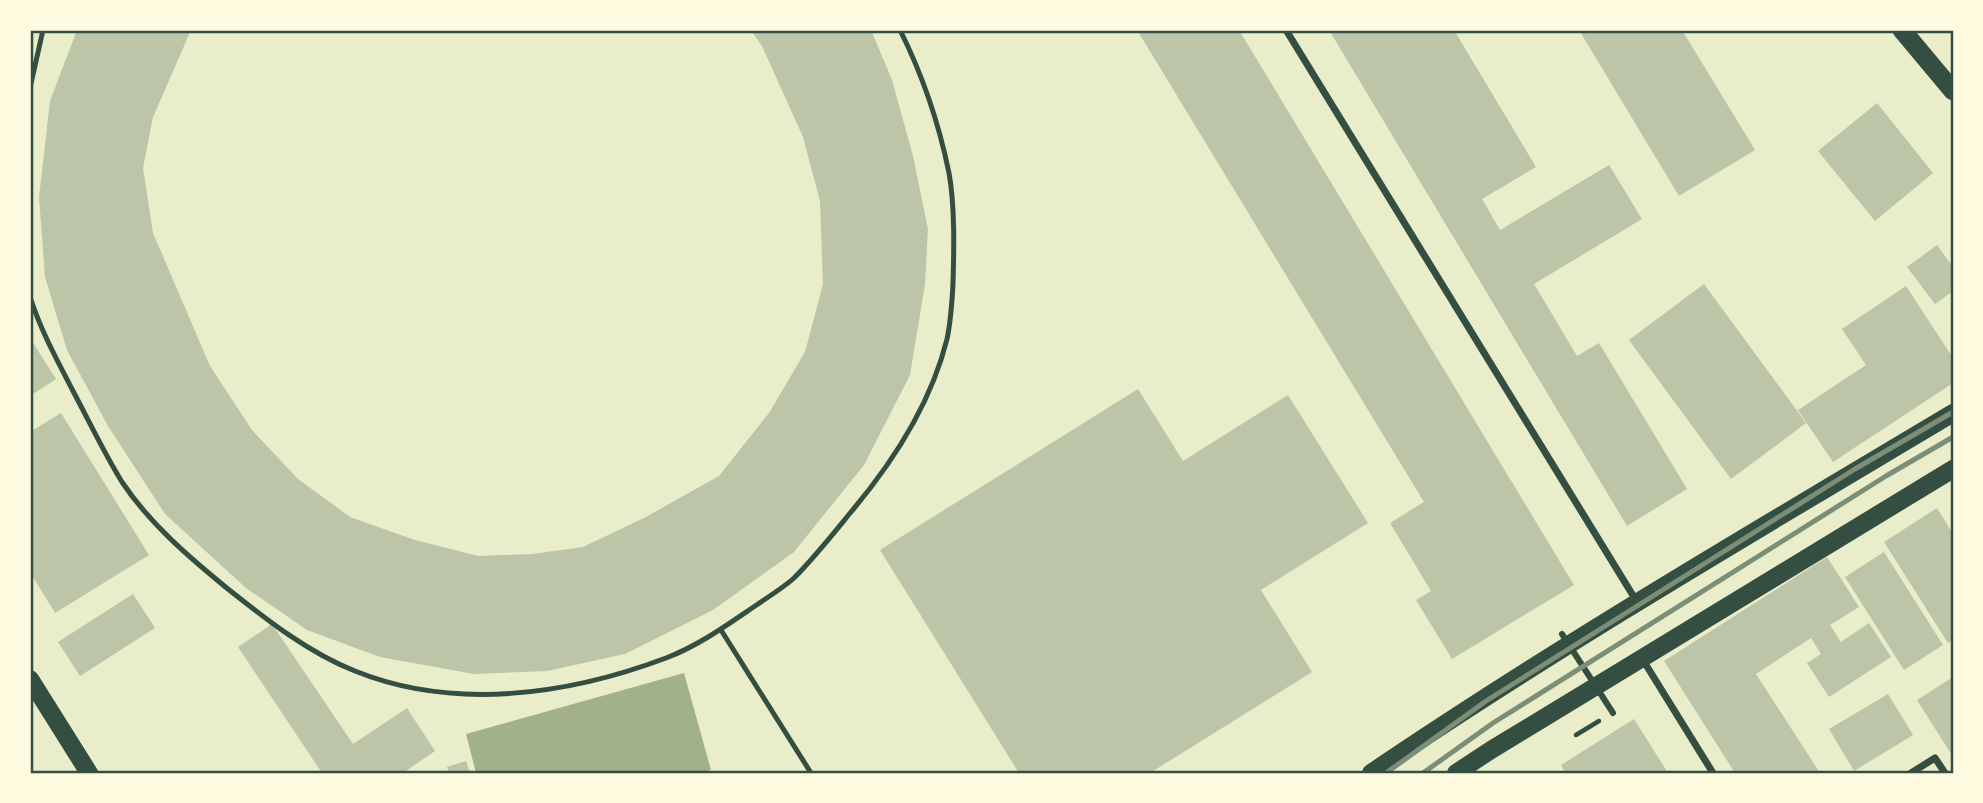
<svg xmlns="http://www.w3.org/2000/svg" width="1983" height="803" viewBox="0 0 1983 803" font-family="'Fira Sans Condensed',sans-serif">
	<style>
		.water { fill: #a3b18a }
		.building { fill: #bcc5a7 }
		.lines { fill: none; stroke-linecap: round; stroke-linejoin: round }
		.path { stroke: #344e41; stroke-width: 4.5 }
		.service { stroke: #344e41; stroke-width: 5 }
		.pedestrian { stroke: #344e41; stroke-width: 6 }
		.minor { stroke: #344e41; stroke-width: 7 }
		.primary { stroke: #344e41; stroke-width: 18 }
		.trunk { stroke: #344e41; stroke-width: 19 }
		.rail { stroke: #7c8e77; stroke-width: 5 }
		.neatline { fill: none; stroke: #344e41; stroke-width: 2.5 }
	</style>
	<rect width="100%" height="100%" fill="#e9edc9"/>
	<polygon class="water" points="684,673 711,770 699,773 476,773 466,734"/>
	<g class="building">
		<polygon points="77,30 191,30 153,117 143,168 153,233 210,366 252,430 298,479 350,517 415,540 478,556 532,554 583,547 644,518 719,476 769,413 805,352 823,284 820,201 803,137 762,46 751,30 871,30 892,80 913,156 928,229 925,284 910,375 864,465 794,552 713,610 625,654 547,671 474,674 380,657 307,630 246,588 165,514 108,426 67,350 45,277 39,197 50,101"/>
		<polygon points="1137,30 1239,30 1574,585 1452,659 1416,600 1431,591 1390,523 1424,502"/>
		<polygon points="1329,30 1454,30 1536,167 1482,199 1500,230 1609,165 1642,219 1534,284 1577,356 1599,343 1687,489 1627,526"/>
		<polygon points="1579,30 1682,30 1755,150 1679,196"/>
		<polygon points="1877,103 1933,173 1875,221 1818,151"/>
		<polygon points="1937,245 1953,267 1953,291 1935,304 1907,267"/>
		<polygon points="1704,284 1806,423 1731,479 1629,340"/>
		<polygon points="1906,286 1953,358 1953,383 1833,462 1798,410 1866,365 1842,329"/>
		<polygon points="30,338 56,379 30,396"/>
		<polygon points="1138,389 1183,461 1288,395 1368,523 1261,590 1312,672 1150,773 1019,773 880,550"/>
		<polygon points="61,413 149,555 55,613 30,572 30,432"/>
		<polygon points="1937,508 1953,534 1953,640 1948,643 1884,542"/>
		<polygon points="1884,552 1943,645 1904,670 1845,577"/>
		<polygon points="1827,557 1859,607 1830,625 1841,642 1869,623 1891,657 1829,697 1807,663 1821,654 1811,638 1756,674 1820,773 1735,773 1664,661"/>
		<polygon points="133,594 155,628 80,676 58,642"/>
		<polygon points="272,624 353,744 407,708 435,751 403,773 322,773 238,647"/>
		<polygon points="1953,677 1953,757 1917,700"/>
		<polygon points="1888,694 1913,735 1854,771 1829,729"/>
		<polygon points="1634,719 1668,773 1565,773 1561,765"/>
		<polygon points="466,761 470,773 449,773 447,767"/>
	</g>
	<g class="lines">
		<polyline class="path" points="1576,735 1599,721"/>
		<g class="service">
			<polyline points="30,88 43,30"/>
			<path d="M30 297C41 331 57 360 73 391 89 421 104 453 122 482 150 524 190 558 228 589 267 620 309 653 355 671 454 711 568 695 666 658 698 646 727 625 755 606 768 597 783 588 794 578 814 558 833 534 851 512 894 461 931 404 947 339 951 321 952 302 953 284 954 250 955 206 949 173 939 124 922 74 900 30"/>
			<polyline points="721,630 811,773"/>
		</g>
		<polyline class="pedestrian" points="1562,634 1613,713"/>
		<g class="minor">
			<polyline points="1286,30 1637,602"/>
			<polyline points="1643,660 1713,773"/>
			<polyline points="1911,773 1935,758 1945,773"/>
		</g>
		<g class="primary">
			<polyline points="30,679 89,773"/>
			<path d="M1371 773C1560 645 1757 530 1953 413"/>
			<polyline points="1456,773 1491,750 1953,469"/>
		</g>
		<polyline class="trunk" points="1902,30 1953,91"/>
		<g class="rail">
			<polyline points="1386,773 1486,701 1855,469 1953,412"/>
			<polyline points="1423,773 1493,723 1886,476 1953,437"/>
		</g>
	</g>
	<rect width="1983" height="803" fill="none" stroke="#fefae0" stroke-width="63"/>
	<rect x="32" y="32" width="1920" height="740" class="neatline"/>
</svg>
